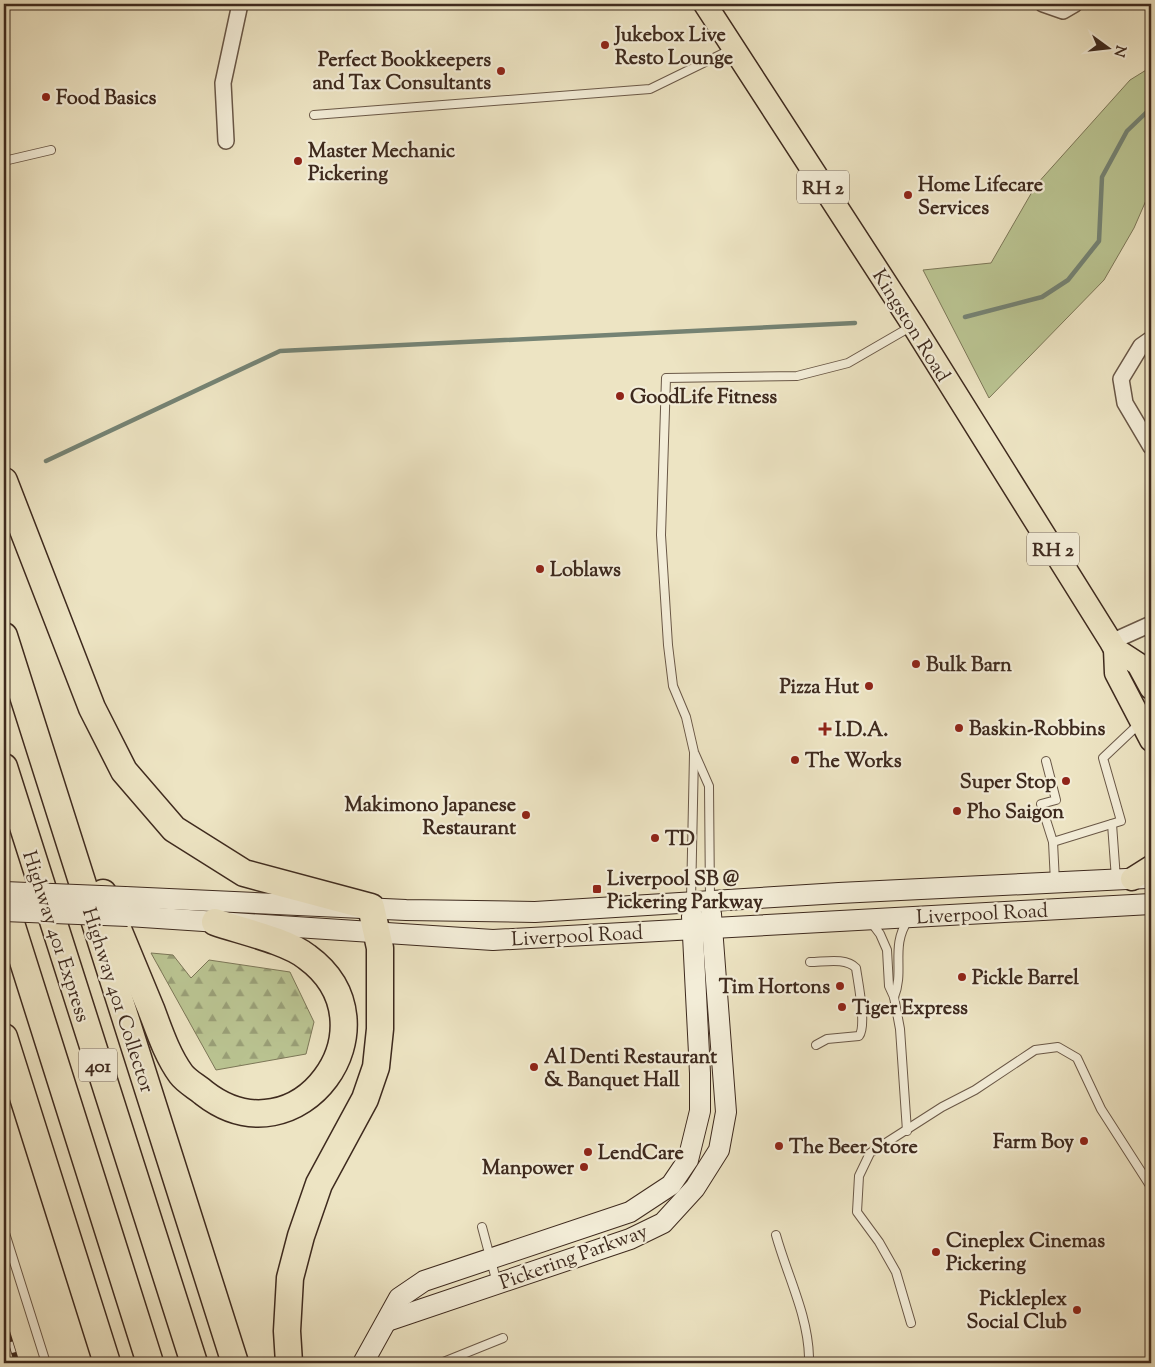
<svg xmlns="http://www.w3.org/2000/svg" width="1155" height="1367" viewBox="0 0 1155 1367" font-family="'Sorts Mill Goudy',serif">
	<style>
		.forest { fill: url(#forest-firs); stroke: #7c7758 }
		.park { fill: #bac492; stroke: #7c7758 }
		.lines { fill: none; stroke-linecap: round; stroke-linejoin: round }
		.stream { stroke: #758374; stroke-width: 4.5 }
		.lane-casing { stroke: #6a5847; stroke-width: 10 }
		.street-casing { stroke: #6a5847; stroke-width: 18 }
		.secondary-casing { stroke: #3e2a1e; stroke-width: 22 }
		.primary-casing { stroke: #3e2a1e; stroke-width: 25 }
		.highway-casing { stroke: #3e2a1e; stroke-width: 29 }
		.lane { stroke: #f3edd8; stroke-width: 8 }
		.street { stroke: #f3edd8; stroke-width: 15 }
		.secondary { stroke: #f3edd8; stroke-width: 20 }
		.primary { stroke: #ede4c3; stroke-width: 22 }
		.highway { stroke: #ede4c3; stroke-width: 26 }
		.rail-casing { stroke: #3e2a1e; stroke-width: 5.5 }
		.rail { stroke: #f3edd8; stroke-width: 4; stroke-dasharray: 11; stroke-linecap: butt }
		.secondary-bridge-casing { stroke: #3e2a1e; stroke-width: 22; stroke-linecap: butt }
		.secondary-bridge { stroke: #f3edd8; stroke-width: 20 }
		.poi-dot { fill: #8f2418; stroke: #f3edd8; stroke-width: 2 }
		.labels { text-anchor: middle; stroke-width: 4.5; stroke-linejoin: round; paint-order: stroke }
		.shield { fill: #f3edd8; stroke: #746456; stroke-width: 1 }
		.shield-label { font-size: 19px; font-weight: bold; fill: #3e2a1e }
		.poi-label { font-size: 20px; font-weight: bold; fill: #3e2a1e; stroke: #f3edd8; text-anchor: start }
		.street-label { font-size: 20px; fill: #3e2a1e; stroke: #f3edd8 }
	</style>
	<defs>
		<pattern id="forest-firs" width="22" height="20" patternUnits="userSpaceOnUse" patternTransform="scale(1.25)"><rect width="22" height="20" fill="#bac492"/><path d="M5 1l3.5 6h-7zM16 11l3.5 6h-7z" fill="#999f77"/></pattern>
	</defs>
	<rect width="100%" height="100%" fill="#ede4c3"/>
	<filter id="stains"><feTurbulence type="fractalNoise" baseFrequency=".004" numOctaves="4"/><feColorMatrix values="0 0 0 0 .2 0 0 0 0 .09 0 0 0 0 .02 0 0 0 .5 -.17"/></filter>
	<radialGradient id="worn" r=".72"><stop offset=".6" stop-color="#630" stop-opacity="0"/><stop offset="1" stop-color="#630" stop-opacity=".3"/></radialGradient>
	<polygon class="forest" points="151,953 173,955 191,978 209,960 290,972 314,1022 306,1054 216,1070"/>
	<polygon class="park" points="1151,67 1151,189 1134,228 1104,280 989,398 923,270 991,263 1036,185 1130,80"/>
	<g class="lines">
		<g class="stream">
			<polyline points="965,317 1042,297 1068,280 1099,241 1102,177 1127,131 1151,108"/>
			<polyline points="46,461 280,351 855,323"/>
		</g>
		<g class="lane-casing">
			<g id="lane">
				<polyline points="314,115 650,89 732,49"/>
				<polyline points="4,161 51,150"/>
				<polyline points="1046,761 1056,800 1041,804 1053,842 1121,821 1103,758 1140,723"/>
				<polyline points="1112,824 1116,879"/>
				<polyline points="1053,842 1055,882"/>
				<polyline points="691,900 694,754"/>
				<polyline points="710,900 709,786 694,752 686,717 673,686 668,645 661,535 666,378 797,376 848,363 912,326"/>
				<polyline points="871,922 880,934 887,950 889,986 894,997 900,1029 907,1131"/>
				<path d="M810 962C824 962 846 957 856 968 858 982 867 1026 859 1036L827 1039 816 1045"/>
				<path d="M894 997C905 970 890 947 908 920"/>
				<polyline points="482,1227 497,1283"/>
				<polyline points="4,1230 46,1363"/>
				<path d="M776 1235C787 1275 808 1315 809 1357"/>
				<polyline points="911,1323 896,1272 879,1242 857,1212 859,1176 870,1153 942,1107 975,1090 1035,1050 1058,1047 1077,1058 1101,1109 1151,1187"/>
				<polyline points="441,1363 503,1338"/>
			</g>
		</g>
		<g class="street-casing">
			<g id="street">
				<polyline points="1043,4 1063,11 1075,4"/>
				<polyline points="226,141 223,83 240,4"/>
				<polyline points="1151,339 1141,346 1121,379 1125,403 1151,447"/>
				<polyline points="1111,642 1151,624"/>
			</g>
		</g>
		<g class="secondary-casing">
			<g id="secondary">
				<polyline points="125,897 406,910 535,912 839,893 1147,878"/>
				<polyline points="128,916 493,940 1151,904"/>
				<polyline points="387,1321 630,1239 663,1223 695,1188 719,1150 726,1112 711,914"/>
				<polyline points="363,1363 399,1298 424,1281 630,1212 671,1185 688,1160 700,1111 700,1073 692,916"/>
			</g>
		</g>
		<g class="primary-casing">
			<g id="primary">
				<polyline points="705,4 913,325 1111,642 1115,649 1138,664 1151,688"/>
				<polyline points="1115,649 1116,673 1151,740"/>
				<polyline points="1132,879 1151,867"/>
			</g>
		</g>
		<g class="highway-casing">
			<g id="highway">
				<polyline points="4,481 92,708 124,771 174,829 244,873 371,907 380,948 380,1029 376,1067 365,1099 319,1184 301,1236 290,1278 287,1331 289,1363"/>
				<polyline points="4,636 235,1363"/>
				<polyline points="4,767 194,1363"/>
				<path d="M103 893C119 932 135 970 151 1009 159 1030 167 1055 181 1074 186 1081 197 1087 204 1093 298 1166 400 1025 307 957 287 941 241 931 215 922"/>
				<polyline points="4,901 150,1363"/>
				<polyline points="4,1037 107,1363"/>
			</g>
		</g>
		<use href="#lane" class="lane"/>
		<use href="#street" class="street"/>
		<use href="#secondary" class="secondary"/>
		<use href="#primary" class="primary"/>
		<use href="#highway" class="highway"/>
		<g class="rail-casing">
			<g id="rail">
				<polyline points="4,1321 17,1363"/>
				<polyline points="4,1349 8,1363"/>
			</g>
		</g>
		<use href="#rail" class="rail"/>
		<g class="secondary-bridge-casing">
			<g id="secondary-bridge">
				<polyline points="4,892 125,897"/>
				<polyline points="4,911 128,916"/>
			</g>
		</g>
		<use href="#secondary-bridge" class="secondary-bridge"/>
	</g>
	<g class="poi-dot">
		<circle cx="605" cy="45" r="5"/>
		<circle cx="501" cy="71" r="5"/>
		<circle cx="46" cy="97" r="5"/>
		<circle cx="298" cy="161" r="5"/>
		<circle cx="908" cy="195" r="5"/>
		<circle cx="620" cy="396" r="5"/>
		<circle cx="540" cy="569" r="5"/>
		<circle cx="916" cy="664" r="5"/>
		<circle cx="869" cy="686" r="5"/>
		<circle cx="959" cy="728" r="5"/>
		<path d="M822.5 721.5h5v5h5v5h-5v5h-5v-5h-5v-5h5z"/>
		<circle cx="795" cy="760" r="5"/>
		<circle cx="1066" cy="781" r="5"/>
		<circle cx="957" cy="811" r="5"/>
		<circle cx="526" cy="815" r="5"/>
		<circle cx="655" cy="838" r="5"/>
		<rect x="592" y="884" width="10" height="10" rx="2.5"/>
		<circle cx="962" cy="977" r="5"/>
		<circle cx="840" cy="986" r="5"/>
		<circle cx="842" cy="1007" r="5"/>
		<circle cx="534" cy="1067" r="5"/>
		<circle cx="1084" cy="1141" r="5"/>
		<circle cx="779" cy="1146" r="5"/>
		<circle cx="588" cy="1152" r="5"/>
		<circle cx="584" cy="1167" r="5"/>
		<circle cx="936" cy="1252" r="5"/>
		<circle cx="1077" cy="1310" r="5"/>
	</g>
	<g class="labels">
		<g class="shield">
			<rect x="797" y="170.5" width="52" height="33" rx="4"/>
			<rect x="1027" y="532.5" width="52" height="33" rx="4"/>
			<rect x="79" y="1048.5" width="38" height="33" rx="4"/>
		</g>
		<g class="shield-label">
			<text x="823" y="194">RH 2</text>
			<text x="1053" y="556">RH 2</text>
			<text x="98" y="1072">401</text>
		</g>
		<g class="poi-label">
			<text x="615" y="41">Jukebox Live<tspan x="615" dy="23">Resto Lounge</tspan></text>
			<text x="491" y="66" text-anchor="end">Perfect Bookkeepers<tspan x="491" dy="23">and Tax Consultants</tspan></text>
			<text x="56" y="104">Food Basics</text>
			<text x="308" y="157">Master Mechanic<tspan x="308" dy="23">Pickering</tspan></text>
			<text x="918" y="191">Home Lifecare<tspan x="918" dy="23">Services</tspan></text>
			<text x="630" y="403">GoodLife Fitness</text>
			<text x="550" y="576">Loblaws</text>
			<text x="926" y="671">Bulk Barn</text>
			<text x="859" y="693" text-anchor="end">Pizza Hut</text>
			<text x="969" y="735">Baskin-Robbins</text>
			<text x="835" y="736">I.D.A.</text>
			<text x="805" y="767">The Works</text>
			<text x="1056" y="788" text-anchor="end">Super Stop</text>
			<text x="516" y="811" text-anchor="end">Makimono Japanese<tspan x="516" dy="23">Restaurant</tspan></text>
			<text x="967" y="818">Pho Saigon</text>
			<text x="665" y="845">TD</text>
			<text x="607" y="885">Liverpool SB @<tspan x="607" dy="23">Pickering Parkway</tspan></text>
			<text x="972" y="984">Pickle Barrel</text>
			<text x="830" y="993" text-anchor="end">Tim Hortons</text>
			<text x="852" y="1014">Tiger Express</text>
			<text x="544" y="1063">Al Denti Restaurant<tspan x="544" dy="23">&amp; Banquet Hall</tspan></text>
			<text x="1074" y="1148" text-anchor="end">Farm Boy</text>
			<text x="789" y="1153">The Beer Store</text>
			<text x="598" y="1159">LendCare</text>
			<text x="574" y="1174" text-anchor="end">Manpower</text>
			<text x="946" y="1247">Cineplex Cinemas<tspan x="946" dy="23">Pickering</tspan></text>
			<text x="1067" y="1305" text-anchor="end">Pickleplex<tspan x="1067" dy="23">Social Club</tspan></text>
		</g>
		<g class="street-label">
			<text transform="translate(912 325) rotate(58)" y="7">Kingston Road</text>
			<text transform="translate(982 913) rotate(-3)" y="7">Liverpool Road</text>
			<text transform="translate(577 935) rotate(-3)" y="7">Liverpool Road</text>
			<text transform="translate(57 936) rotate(72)" y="7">Highway 401 Express</text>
			<text transform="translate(119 1000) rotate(72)" y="7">Highway 401 Collector</text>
			<text transform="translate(573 1256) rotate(-20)" y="7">Pickering Parkway</text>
		</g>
	</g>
	<rect width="1155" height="1367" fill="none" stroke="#ede4c3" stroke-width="20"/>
	<rect x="5" y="5" width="1145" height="1357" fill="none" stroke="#3e2a1e" stroke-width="2.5"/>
	<rect x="10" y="10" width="1135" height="1347" fill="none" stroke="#3e2a1e"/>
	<g transform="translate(1108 48) rotate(105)" stroke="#f3edd8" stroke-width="4" paint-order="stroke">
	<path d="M0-4L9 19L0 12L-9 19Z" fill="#3e2a1e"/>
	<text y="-8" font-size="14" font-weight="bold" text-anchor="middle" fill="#3e2a1e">N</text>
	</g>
	<rect width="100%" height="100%" filter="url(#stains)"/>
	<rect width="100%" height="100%" fill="url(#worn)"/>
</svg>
